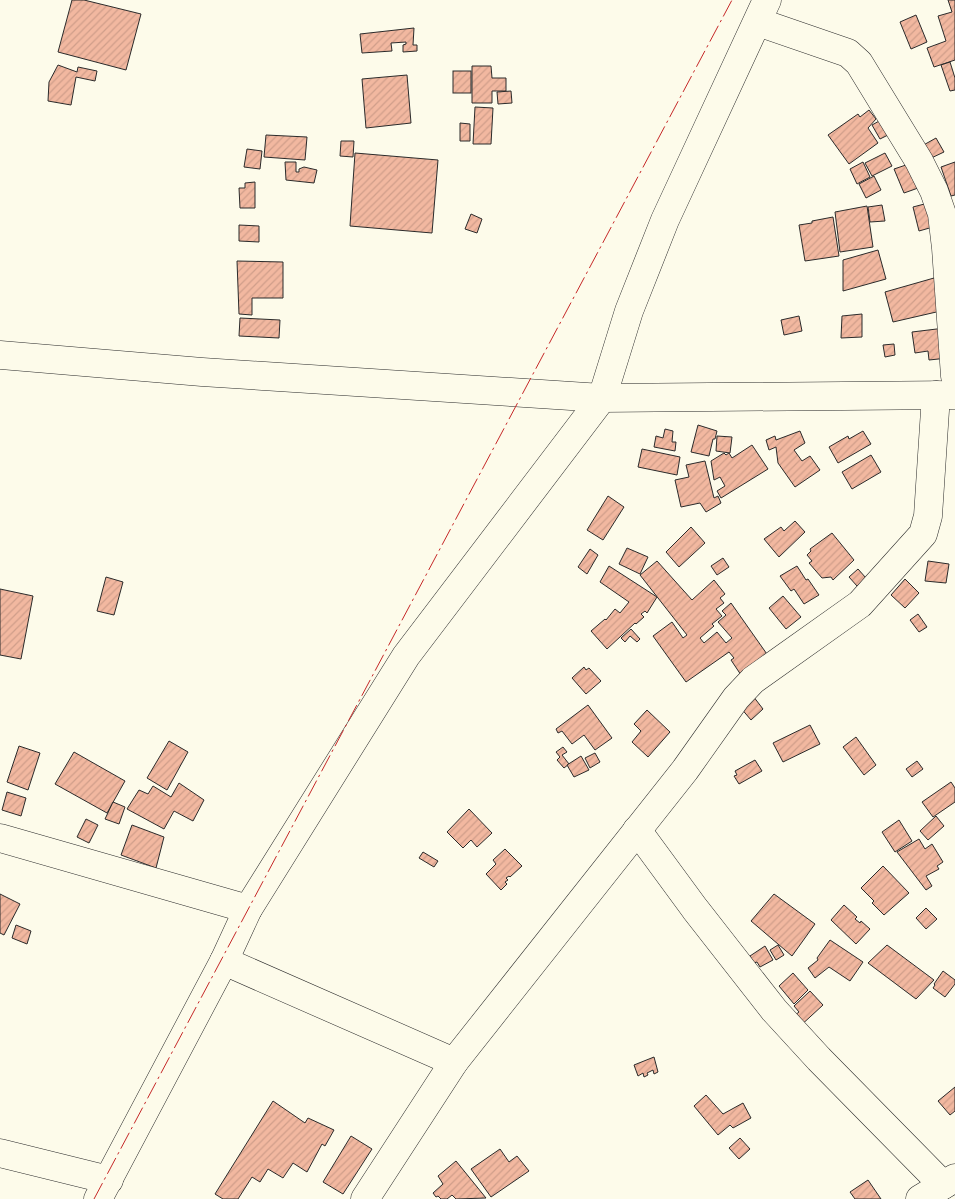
<svg xmlns="http://www.w3.org/2000/svg" width="955" height="1199" viewBox="0 0 955 1199" font-family="Overpass,sans-serif">
	<style>
		.building { fill: url(#building-hatch); stroke: #2b2b2b }
		.lines { fill: none; stroke-linecap: round; stroke-linejoin: round }
		.minor-casing { stroke: #2b2b2b; stroke-width: 29 }
		.minor { stroke: #fdfbea; stroke-width: 28 }
		.power { stroke: #c62828; stroke-width: 1; stroke-dasharray: 18 4 2.5 4; stroke-linecap: butt }
	</style>
	<defs>
		<pattern id="building-hatch" width="6" height="6" patternUnits="userSpaceOnUse" patternTransform="scale(1.25)"><rect width="6" height="6" fill="#f2b8a0"/><path d="M-1 1l2-2M0 6l6-6M5 7l2-2" fill="none" stroke="#d09e8a"/></pattern>
	</defs>
	<rect width="100%" height="100%" fill="#fdfbea"/>
	<g class="building">
		<polygon points="72,0 84,0 141,14 126,70 58,52"/>
		<polygon points="948,0 955,0 955,60 934,67 927,48 946,41 938,16 952,12"/>
		<polygon points="916,15 927,42 911,49 900,22"/>
		<polygon points="414,28 413,45 417,45 417,51 403,52 403,45 406,44 406,42 391,43 392,51 362,53 360,34"/>
		<polygon points="950,62 955,78 955,90 950,91 941,65"/>
		<polygon points="58,65 77,72 78,67 97,71 95,81 76,77 71,105 48,101 49,82"/>
		<polygon points="472,66 491,66 492,78 506,78 506,91 492,91 492,103 472,103"/>
		<rect x="453" y="71" width="18" height="22"/>
		<polygon points="407,75 411,123 366,128 362,79"/>
		<polygon points="511,91 512,103 498,104 497,92"/>
		<polygon points="475,107 493,108 491,144 473,144"/>
		<polygon points="869,110 876,119 868,128 878,143 849,164 828,135 858,114 860,117"/>
		<polygon points="888,116 896,131 880,139 872,125"/>
		<polygon points="460,123 470,124 470,141 460,141"/>
		<polygon points="266,135 307,137 305,160 264,157"/>
		<polygon points="936,138 944,152 927,160 920,147"/>
		<polygon points="341,141 354,141 353,157 340,156"/>
		<polygon points="247,149 262,151 260,169 244,167"/>
		<polygon points="355,153 438,160 432,233 350,226"/>
		<polygon points="885,153 892,166 872,176 865,163"/>
		<polygon points="285,162 296,162 296,172 299,172 299,169 304,167 317,170 314,183 286,180"/>
		<polygon points="863,162 870,177 857,184 850,169"/>
		<polygon points="955,162 955,195 951,196 941,167"/>
		<polygon points="912,163 921,187 904,193 894,169"/>
		<polygon points="874,176 881,190 866,198 859,184"/>
		<polygon points="255,182 255,208 240,208 239,188 245,188 245,183"/>
		<polygon points="932,202 933,227 919,231 913,207"/>
		<polygon points="882,205 885,221 870,222 868,207"/>
		<polygon points="867,206 873,247 840,252 835,212"/>
		<polygon points="471,214 482,219 477,233 465,229"/>
		<polygon points="833,217 839,256 805,261 799,225 812,223 812,221"/>
		<polygon points="239,225 259,226 259,242 239,241"/>
		<polygon points="878,250 886,279 843,291 843,260"/>
		<polygon points="237,261 283,262 283,298 252,298 252,315 239,314"/>
		<polygon points="941,276 945,310 893,322 885,292"/>
		<polygon points="862,314 862,337 841,338 842,316"/>
		<polygon points="799,316 802,331 784,335 781,320"/>
		<polygon points="240,318 280,320 279,338 239,336"/>
		<polygon points="945,328 948,358 929,360 928,351 915,353 912,332"/>
		<polygon points="894,344 895,355 885,357 883,345"/>
		<polygon points="698,425 717,431 715,439 713,439 709,456 691,452"/>
		<polygon points="665,429 673,431 672,442 676,442 675,451 654,447 656,436 663,438"/>
		<polygon points="800,431 805,443 794,450 802,461 810,456 820,470 795,487 778,463 776,447 769,450 766,440 775,436 776,440"/>
		<polygon points="863,431 871,444 838,463 829,447 848,436 849,439"/>
		<polygon points="717,436 732,437 730,453 716,451"/>
		<polygon points="752,445 768,469 721,498 717,491 725,486 720,477 714,480 711,461 724,453 726,455 729,453 732,458"/>
		<polygon points="642,449 680,457 677,475 638,467"/>
		<polygon points="871,455 881,472 852,489 842,472"/>
		<polygon points="705,461 714,498 718,496 721,503 706,512 700,503 681,507 675,480 689,477 686,465"/>
		<polygon points="608,496 624,507 603,540 587,530"/>
		<polygon points="795,521 805,532 779,557 764,539 781,527 784,531"/>
		<polygon points="691,527 705,543 679,567 666,552"/>
		<polygon points="832,533 854,560 833,580 831,577 822,578 809,563 812,561 807,555 811,551 810,549"/>
		<polygon points="627,548 648,557 640,574 619,564"/>
		<polygon points="590,549 598,555 587,574 578,567"/>
		<polygon points="723,558 729,567 717,575 711,566"/>
		<polygon points="657,561 692,600 714,580 725,594 720,598 724,603 716,609 722,616 712,624 714,626 700,638 704,643 717,632 726,643 732,638 718,622 726,615 722,611 731,603 769,657 741,675 731,660 734,658 729,652 686,682 653,636 672,622 683,638 687,635 640,575"/>
		<polygon points="928,561 949,564 946,583 925,581"/>
		<polygon points="609,566 657,597 647,613 645,611 641,614 644,617 636,624 635,623 607,649 591,631 605,619 606,620 615,609 620,613 629,602 600,582"/>
		<polygon points="797,566 806,580 808,579 819,595 804,604 794,589 791,591 780,576"/>
		<polygon points="858,569 866,578 857,586 849,577"/>
		<polygon points="106,577 123,582 114,615 97,611"/>
		<polygon points="905,579 919,593 905,608 891,595"/>
		<polygon points="0,589 33,596 21,659 0,655"/>
		<polygon points="783,596 801,617 786,629 769,608"/>
		<polygon points="918,614 927,627 919,632 910,620"/>
		<polygon points="631,629 640,639 637,642 630,636 625,642 621,638"/>
		<polygon points="584,667 586,670 589,668 601,681 586,694 572,678"/>
		<polygon points="753,696 763,709 751,720 740,707"/>
		<polygon points="588,705 612,738 595,750 584,735 572,744 562,731 558,733 556,729"/>
		<polygon points="647,710 670,732 648,757 632,742 641,731 634,724"/>
		<polygon points="810,725 820,744 783,762 773,743"/>
		<polygon points="856,737 876,765 864,775 843,747"/>
		<polygon points="169,741 188,752 167,790 147,778"/>
		<polygon points="19,746 40,753 28,790 7,782"/>
		<polygon points="563,747 567,752 562,755 569,764 564,768 557,760 560,757 556,752"/>
		<polygon points="74,752 125,781 107,813 55,784"/>
		<polygon points="595,753 600,762 590,768 585,758"/>
		<polygon points="581,756 589,770 574,777 567,765"/>
		<polygon points="755,760 762,771 739,784 734,776 737,775 735,771"/>
		<polygon points="917,761 923,769 912,777 906,769"/>
		<polygon points="951,782 955,788 955,802 933,817 922,802"/>
		<polygon points="179,783 204,800 193,821 174,811 164,829 127,809 139,790 148,794 153,786 171,797"/>
		<polygon points="7,792 26,798 21,816 2,810"/>
		<polygon points="113,802 125,807 119,824 105,819"/>
		<polygon points="469,809 492,833 477,847 471,840 463,848 447,832"/>
		<polygon points="936,816 944,826 928,840 920,831"/>
		<polygon points="86,819 98,825 89,843 77,837"/>
		<polygon points="899,820 912,841 895,852 882,832"/>
		<polygon points="132,825 164,837 156,868 121,855"/>
		<polygon points="919,839 925,849 932,844 943,862 937,866 939,869 926,876 932,886 926,890 897,852"/>
		<polygon points="505,849 522,866 510,877 509,876 506,878 508,880 505,882 507,884 501,890 486,874 496,864 493,860"/>
		<polygon points="423,852 438,861 434,867 419,858"/>
		<polygon points="883,866 909,893 884,915 872,903 874,901 861,888"/>
		<polygon points="0,894 20,904 4,935 0,933"/>
		<polygon points="774,894 815,924 792,956 751,921"/>
		<polygon points="844,905 857,917 855,919 860,923 861,921 870,929 856,944 831,920"/>
		<polygon points="926,908 937,919 926,929 916,918"/>
		<polygon points="16,925 31,931 27,944 12,938"/>
		<polygon points="830,940 863,962 850,981 829,967 815,978 808,968 818,960 817,958"/>
		<polygon points="778,945 784,955 776,960 770,950"/>
		<polygon points="887,945 934,980 916,999 868,963"/>
		<polygon points="765,946 773,960 760,967 757,962 754,963 750,956"/>
		<polygon points="943,971 955,980 955,984 945,997 933,988 935,985 934,984"/>
		<polygon points="793,973 808,990 794,1004 779,986"/>
		<polygon points="810,991 823,1005 798,1028 790,1019 799,1012 794,1006"/>
		<polygon points="654,1057 658,1072 654,1074 653,1070 647,1073 648,1075 644,1077 643,1073 638,1076 634,1065"/>
		<polygon points="955,1087 955,1111 950,1115 938,1101"/>
		<polygon points="706,1095 723,1114 743,1103 751,1118 733,1128 730,1125 718,1135 694,1106"/>
		<polygon points="273,1101 305,1123 308,1118 334,1130 325,1146 322,1144 307,1172 293,1163 283,1178 268,1169 260,1182 252,1177 238,1199 223,1199 215,1194"/>
		<polygon points="351,1136 372,1149 343,1194 323,1182"/>
		<polygon points="740,1138 750,1149 739,1159 729,1148"/>
		<polygon points="500,1149 509,1162 517,1156 529,1171 491,1197 471,1169"/>
		<polygon points="456,1161 486,1198 456,1199 452,1195 447,1199 441,1199 438,1196 436,1197 433,1193 443,1184 438,1176"/>
		<polygon points="868,1180 881,1199 855,1199 850,1192"/>
	</g>
	<g class="lines">
		<g class="minor-casing">
			<g id="minor">
				<polyline points="758,22 848,53 859,63 919,161 934,191 942,214 946,248 955,376"/>
				<polyline points="0,355 202,372 602,398 954,395"/>
				<polyline points="637,830 695,909 774,1010 819,1059 943,1185"/>
				<polyline points="0,838 248,909"/>
				<polyline points="224,961 454,1062"/>
				<polyline points="0,1153 109,1180"/>
				<polyline points="98,1199 224,961 248,909 406,656 602,398 629,311 665,220 767,0"/>
				<polyline points="365,1199 454,1062 685,770 736,698 753,680 860,604 923,534 928,516 936,395"/>
				<polyline points="920,1199 955,1178"/>
			</g>
		</g>
		<use href="#minor" class="minor"/>
		<polyline class="power" points="94,1199 732,0"/>
	</g>
</svg>
